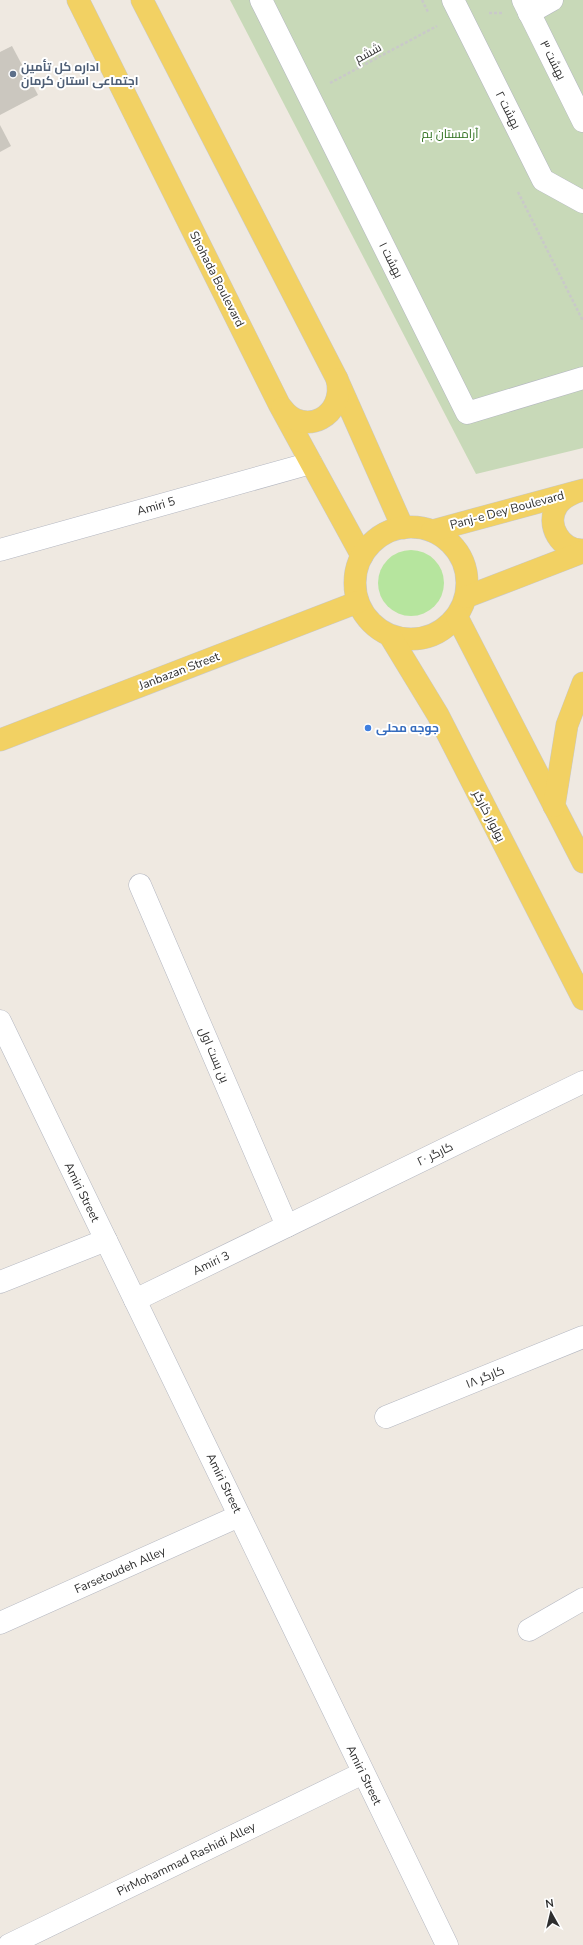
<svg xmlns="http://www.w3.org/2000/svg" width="583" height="1945" viewBox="0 0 583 1945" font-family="'Nunito Sans',Cairo,sans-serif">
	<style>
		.green { fill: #b6e59e }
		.cemetery { fill: #c8d9b8 }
		.building { fill: #cbc7bf }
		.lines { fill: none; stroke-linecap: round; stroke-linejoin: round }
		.minor-casing { stroke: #b4b7c1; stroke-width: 23 }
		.major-casing { stroke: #c9c9c9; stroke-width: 23 }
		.path { stroke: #c9c9c9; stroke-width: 2.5; stroke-dasharray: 3 2; stroke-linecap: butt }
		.minor { stroke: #fff; stroke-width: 22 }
		.major { stroke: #f2d163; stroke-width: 22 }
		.service-dot { fill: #5c6f8a; stroke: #fff; stroke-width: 1.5 }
		.shop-dot { fill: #3f7fe0; stroke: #fff; stroke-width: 1.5 }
		.labels { text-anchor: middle; stroke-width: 4; stroke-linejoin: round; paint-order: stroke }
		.street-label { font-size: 12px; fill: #2e2e2e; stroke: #fff }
		.service-label { font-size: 12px; font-weight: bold; fill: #4e5e75; stroke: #fff; text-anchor: start }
		.park-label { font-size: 12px; fill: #2c6e1b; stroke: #fff }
		.shop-label { font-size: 12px; font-weight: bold; fill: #366cbe; stroke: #fff; text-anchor: start }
	</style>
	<rect width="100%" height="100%" fill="#efe9e1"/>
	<circle class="green" cx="411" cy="583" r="33"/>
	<polygon class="cemetery" points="230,0 583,0 583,448 476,474"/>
	<g class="building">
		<polygon points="12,46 38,95 0,115 0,52"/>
		<polygon points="0,125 11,146 0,152"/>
	</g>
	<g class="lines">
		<g class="minor-casing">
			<g id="minor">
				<polyline points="261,0 467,413 583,378"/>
				<polyline points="453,0 543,180 583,202"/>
				<polyline points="523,0 583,121"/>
				<polyline points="529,13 552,0"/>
				<polyline points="0,550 311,463"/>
				<polyline points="140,885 287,1226"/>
				<polyline points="0,1021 447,1945"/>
				<polyline points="0,1282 106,1240"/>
				<polyline points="135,1300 583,1082"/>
				<polyline points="386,1417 583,1337"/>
				<polyline points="0,1623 239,1516"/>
				<polyline points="529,1630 583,1599"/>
				<polyline points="9,1945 363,1773"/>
			</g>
		</g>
		<g class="major-casing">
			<g id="major">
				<polyline points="78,0 279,404 362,556"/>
				<polyline points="142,0 336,377 403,528"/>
				<path d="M282 408C304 438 346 416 337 379"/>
				<path d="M574 493C568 496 561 499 557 506 545 525 561 551 583 550"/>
				<circle cx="411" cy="583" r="56"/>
				<polyline points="432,531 583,490"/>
				<polyline points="466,597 583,552"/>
				<polyline points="457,617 583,862"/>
				<polyline points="390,636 438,715 583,999"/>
				<polyline points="0,740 358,602"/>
				<polyline points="554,806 567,725 583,683"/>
			</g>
		</g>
		<g class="path">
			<polyline points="422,0 428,12"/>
			<polyline points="489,13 502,13"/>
			<polyline points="330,83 437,26"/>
			<polyline points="518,192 583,321"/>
		</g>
		<use href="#minor" class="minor"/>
		<use href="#major" class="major"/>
	</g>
	<circle class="service-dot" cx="13" cy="74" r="4"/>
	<circle class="shop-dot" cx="368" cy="728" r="4"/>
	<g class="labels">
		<g class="street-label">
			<text transform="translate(368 53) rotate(-28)" y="4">ششم</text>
			<text transform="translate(553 60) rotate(63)" y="4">بهشت ۳</text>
			<text transform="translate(508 110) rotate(63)" y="4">بهشت ۲</text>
			<text transform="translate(391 260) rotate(63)" y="4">بهشت ۱</text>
			<text transform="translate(217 279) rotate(63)" y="4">Shohada Boulevard</text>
			<text transform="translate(156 506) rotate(-16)" y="4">Amiri 5</text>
			<text transform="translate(507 510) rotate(-15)" y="4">Panj-e Dey Boulevard</text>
			<text transform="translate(179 671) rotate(-21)" y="4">Janbazan Street</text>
			<text transform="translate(489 816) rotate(63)" y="4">بولوار کارگر</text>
			<text transform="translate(214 1055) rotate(67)" y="4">بن بست اول</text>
			<text transform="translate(435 1154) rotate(-26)" y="4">کارگر ۲۰</text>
			<text transform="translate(82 1192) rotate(64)" y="4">Amiri Street</text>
			<text transform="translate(211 1263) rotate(-26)" y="4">Amiri 3</text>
			<text transform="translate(485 1377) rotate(-22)" y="4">کارگر ۱۸</text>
			<text transform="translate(224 1483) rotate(64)" y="4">Amiri Street</text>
			<text transform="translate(120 1570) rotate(-24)" y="4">Farsetoudeh Alley</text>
			<text transform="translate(364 1775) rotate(64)" y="4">Amiri Street</text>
			<text transform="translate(186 1859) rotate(-26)" y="4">PirMohammad Rashidi Alley</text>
		</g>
		<g class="service-label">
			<text x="21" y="71">اداره کل تأمین<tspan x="21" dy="14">اجتماعی استان کرمان</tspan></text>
		</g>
		<g class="park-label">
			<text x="450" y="138">آرامستان بم</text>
		</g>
		<g class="shop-label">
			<text x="376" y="732">جوجه محلی</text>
		</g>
	</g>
	<g transform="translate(551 1913) rotate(352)" stroke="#ffffff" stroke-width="3" paint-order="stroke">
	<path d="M0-3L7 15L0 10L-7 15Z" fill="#2e2e2e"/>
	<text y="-6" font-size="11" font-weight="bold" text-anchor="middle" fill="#2e2e2e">N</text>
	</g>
</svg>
